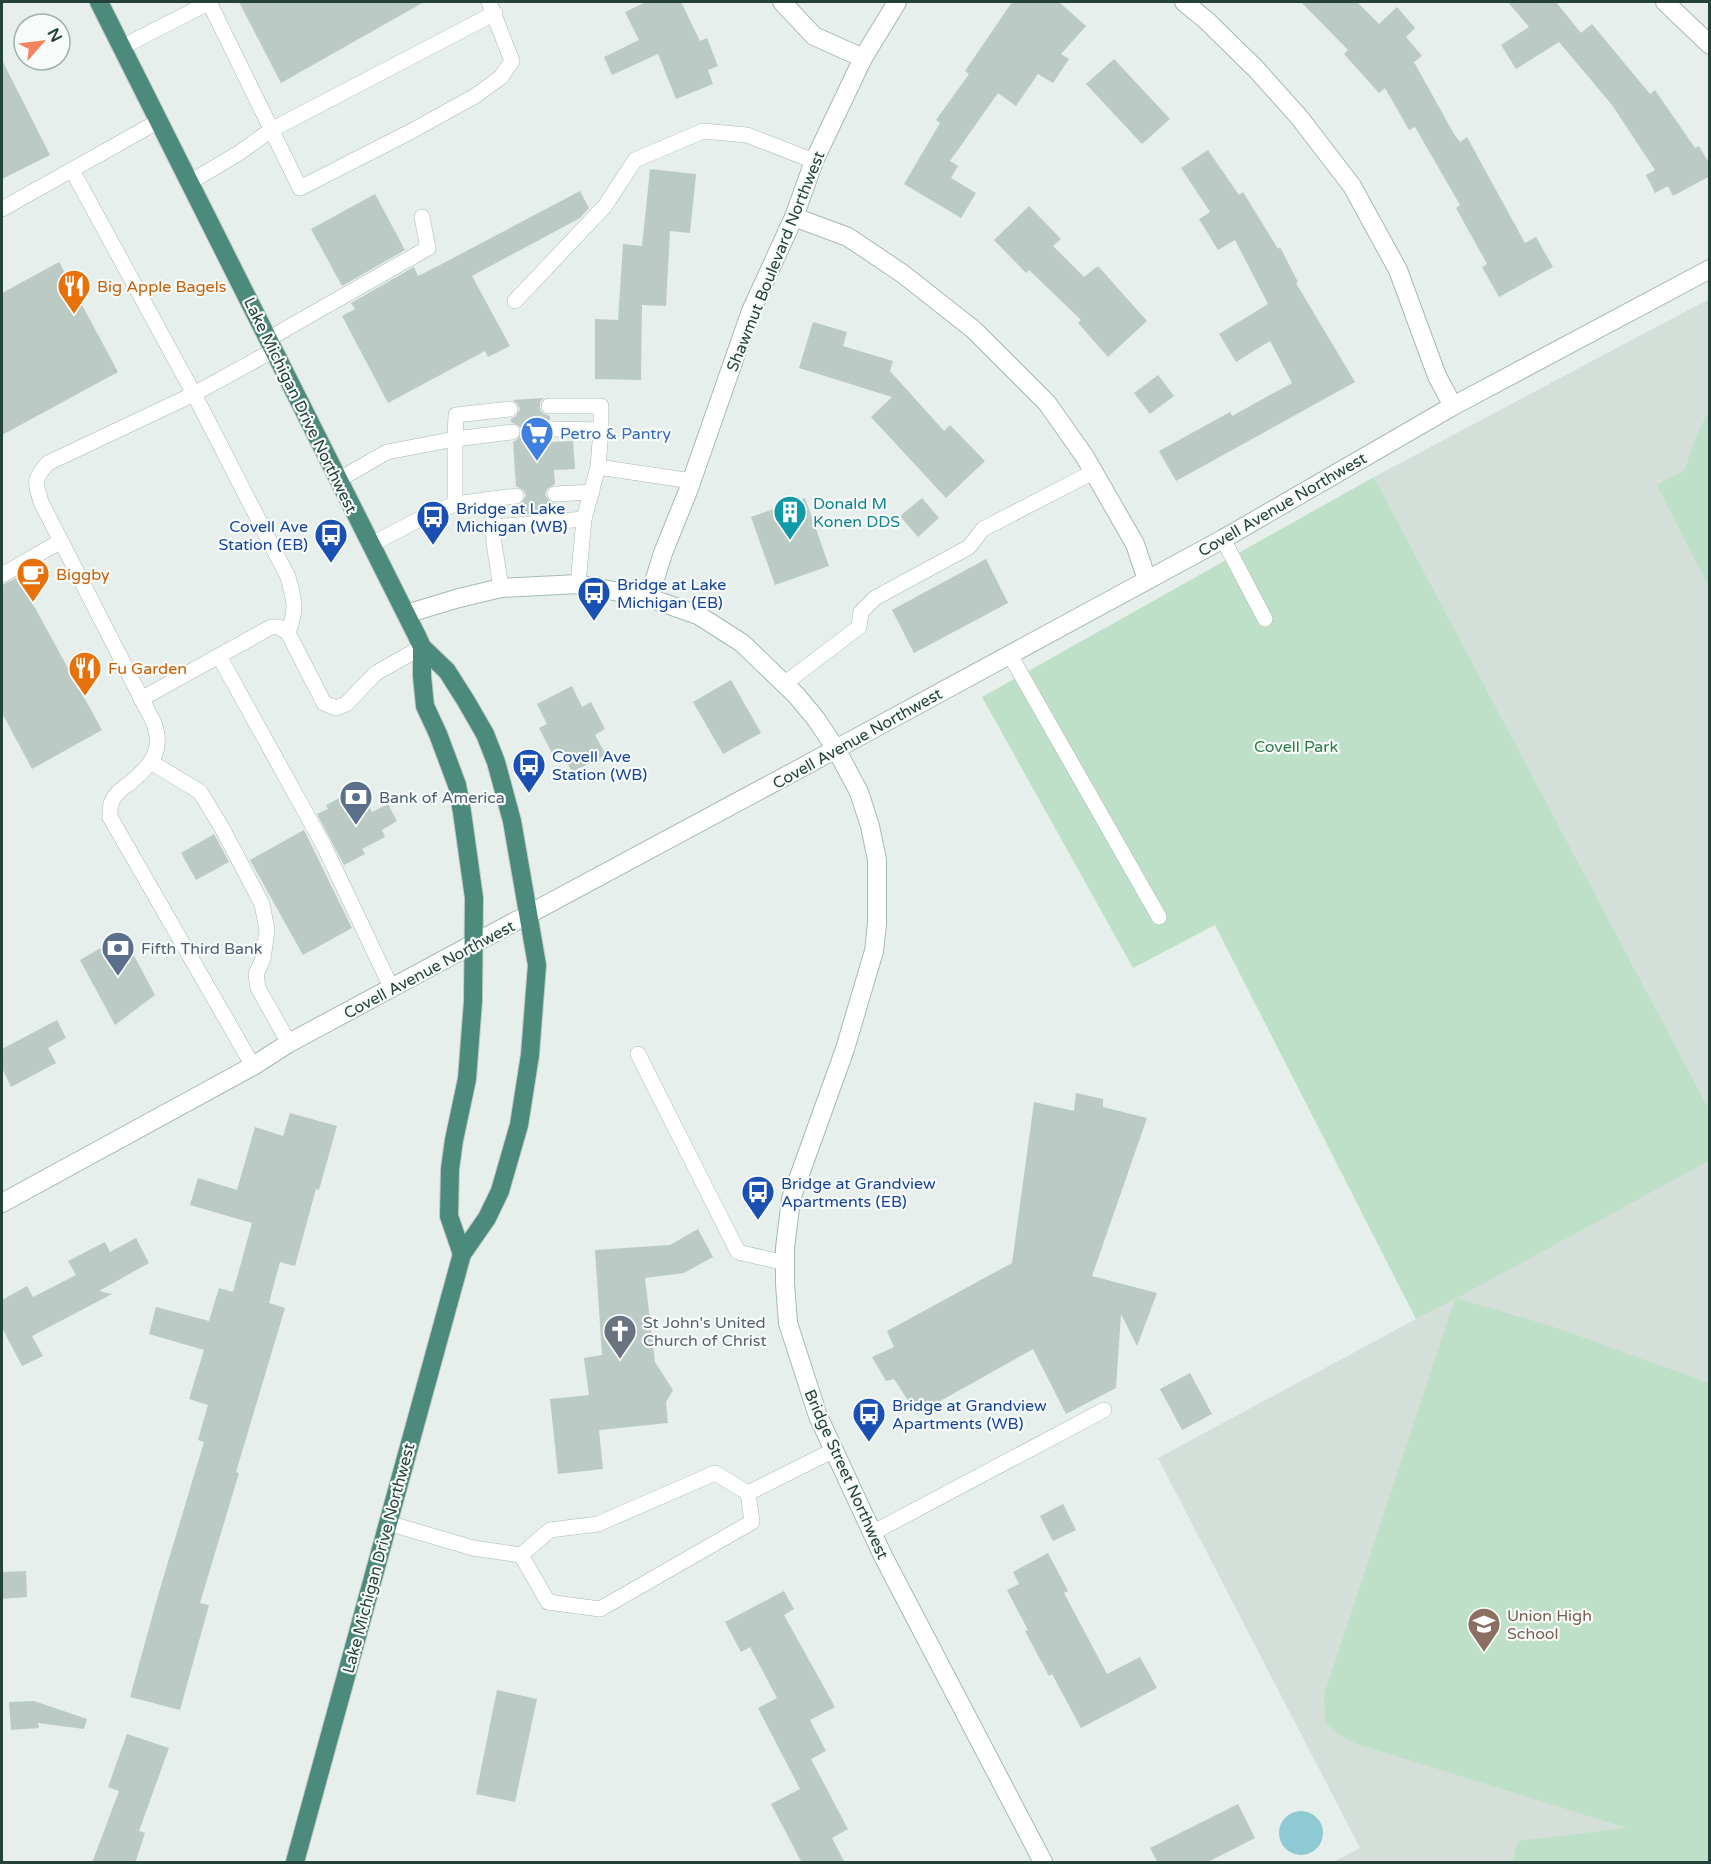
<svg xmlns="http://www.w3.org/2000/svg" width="1711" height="1864" viewBox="0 0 1711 1864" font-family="'Varela Round',sans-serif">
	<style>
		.built { fill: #d4dfda }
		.green { fill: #bfe0c8 }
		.water { fill: #8ec9d4 }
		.building { fill: #bbcac4 }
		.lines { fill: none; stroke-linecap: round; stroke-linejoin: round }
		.service-casing { stroke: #a8b8b2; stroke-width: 16 }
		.minor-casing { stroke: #a8b8b2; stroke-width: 20 }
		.tertiary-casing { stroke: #a8b8b2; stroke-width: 20 }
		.secondary-casing { stroke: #a4bbb3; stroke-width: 20 }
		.trunk-casing { stroke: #c2cac8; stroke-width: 20 }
		.service { stroke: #fff; stroke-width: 15 }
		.minor { stroke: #fff; stroke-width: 18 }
		.tertiary { stroke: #fff; stroke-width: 18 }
		.secondary { stroke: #fff; stroke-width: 18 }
		.trunk { stroke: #4c8a7c; stroke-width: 18 }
		.labels { text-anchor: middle; stroke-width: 4.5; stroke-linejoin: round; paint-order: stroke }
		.street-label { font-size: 16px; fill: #24423a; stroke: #f7fbf9 }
		.food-label { font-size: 16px; fill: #c56008; stroke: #f7fbf9; text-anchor: start }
		.shop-label { font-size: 16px; fill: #366cbe; stroke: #f7fbf9; text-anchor: start }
		.culture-label { font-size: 16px; fill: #0d838f; stroke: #f7fbf9; text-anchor: start }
		.transit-label { font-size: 16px; fill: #164399; stroke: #f7fbf9; text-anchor: start }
		.park-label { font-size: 16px; fill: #2d7a4b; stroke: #f7fbf9 }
		.service-label { font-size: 16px; fill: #4e5e75; stroke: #f7fbf9; text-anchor: start }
		.worship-label { font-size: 16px; fill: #5b616d; stroke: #f7fbf9; text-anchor: start }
		.education-label { font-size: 16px; fill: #785e54; stroke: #f7fbf9; text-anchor: start }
	</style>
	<rect width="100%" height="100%" fill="#e6efeb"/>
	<g class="built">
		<polygon points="1709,299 1709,1109 1374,477"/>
		<polygon points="1709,1161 1709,1862 1333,1862 1360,1848 1158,1458"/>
	</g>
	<g class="green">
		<path d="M1709 411H1710L1709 587 1657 485 1685 470C1691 449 1698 430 1709 411Z"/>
		<polygon points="1374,477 1709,1109 1709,1161 1457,1298 1554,1327 1709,1383 1709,1862 1513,1862 1518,1841 1627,1828 1354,1743 1339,1734 1325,1722 1324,1694 1455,1299 1416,1319 1215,925 1133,968 982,697"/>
	</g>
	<circle class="water" cx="1301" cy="1833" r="22"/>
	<g class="building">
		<polygon points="239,2 424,2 281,83"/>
		<polygon points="646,2 681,2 700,41 707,38 718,66 708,70 713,84 676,99 658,54 612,75 604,57 639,40 625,12"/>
		<polygon points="1012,2 1059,2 1086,26 1061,54 1069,59 1053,83 1038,74 1016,106 998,93 950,161 958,166 951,178 976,193 961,218 904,184 940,123 936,120 969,74 965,71"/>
		<polygon points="1301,2 1357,2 1379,24 1397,7 1415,28 1406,37 1422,56 1414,62 1454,134 1460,142 1467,137 1525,243 1536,237 1553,267 1499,297 1482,267 1487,264 1456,208 1460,205 1415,127 1409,130 1385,88 1379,93 1344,54 1348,50"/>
		<polygon points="1508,2 1556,2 1581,33 1592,24 1650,94 1655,90 1695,148 1699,146 1710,165 1710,176 1673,196 1668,186 1655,193 1646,175 1655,170 1612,105 1559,42 1516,69 1501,45 1529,27"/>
		<polygon points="1114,59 1170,119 1142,144 1086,84"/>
		<polygon points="2,60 50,155 2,179"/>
		<polygon points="1208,150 1239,195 1243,192 1278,249 1280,247 1298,282 1296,283 1355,382 1176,481 1159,451 1230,412 1232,416 1292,383 1270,341 1236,362 1219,334 1268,304 1235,240 1218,250 1199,219 1210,212 1181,168"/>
		<polygon points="650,169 696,174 690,233 670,231 666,306 642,305 641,380 595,379 595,319 618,320 623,244 642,246"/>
		<polygon points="580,191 589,208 580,218 472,276 510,346 488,357 485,351 388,403 342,316 355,309 351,303 414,267 418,276 438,266"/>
		<polygon points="375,194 405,250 342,286 311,229"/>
		<polygon points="1029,206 1061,239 1053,246 1084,277 1098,266 1147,321 1108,357 1078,323 1081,320 1029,270 1026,273 994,240"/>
		<polygon points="59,262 118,372 2,435 2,293"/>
		<polygon points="813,322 847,332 843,346 893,361 890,371 944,431 950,425 985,461 946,498 871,417 892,397 799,368"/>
		<polygon points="1158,375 1174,396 1150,414 1134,393"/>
		<polygon points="544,398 540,402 540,410 544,414 550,416 550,420 542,424 542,433 546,437 551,439 551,442 573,441 575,469 554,470 555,484 547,489 545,495 550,502 556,504 556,512 518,515 517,506 522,503 526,495 523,490 516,486 513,442 518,439 522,431 519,426 511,422 511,419 516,416 520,409 517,403 513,400"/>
		<polygon points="805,498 829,566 775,585 751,517"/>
		<polygon points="922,498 939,518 918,537 900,516"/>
		<polygon points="986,559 1008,603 914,653 892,610"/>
		<polygon points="18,577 102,730 32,769 2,713 2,585"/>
		<polygon points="731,680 761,733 723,754 693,702"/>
		<polygon points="572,686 582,707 591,702 605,729 595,735 606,755 572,772 562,753 554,757 539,728 547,724 537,704"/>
		<polygon points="351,792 355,800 363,795 372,812 388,804 397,821 382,830 385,837 362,849 365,854 344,865 317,814 328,809 326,805"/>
		<polygon points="304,830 352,928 303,955 250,860"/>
		<polygon points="214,834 229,862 196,880 181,853"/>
		<polygon points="123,935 155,995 115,1025 80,960"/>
		<polygon points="57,1020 66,1038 48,1048 56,1063 11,1087 2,1068 2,1049"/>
		<polygon points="1076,1093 1103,1099 1103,1107 1147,1118 1092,1276 1157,1293 1137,1346 1121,1314 1116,1388 1066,1414 1033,1349 917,1414 894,1379 886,1381 872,1357 894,1347 887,1331 1012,1263 1034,1102 1074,1111"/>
		<polygon points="290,1113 337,1126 319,1190 316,1189 295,1266 280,1262 269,1303 285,1308 236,1472 239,1473 200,1603 209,1605 180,1710 130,1697 159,1592 204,1442 198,1440 208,1405 189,1399 204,1350 149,1334 156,1307 209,1321 219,1288 233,1292 252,1223 190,1205 198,1178 237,1190 255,1127 283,1136"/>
		<polygon points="698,1229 713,1257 684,1273 645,1278 655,1362 673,1390 666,1402 668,1423 599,1430 603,1469 558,1474 550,1399 589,1395 584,1358 602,1355 595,1250 670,1245"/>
		<polygon points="136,1238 149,1263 99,1291 112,1294 32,1336 43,1356 22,1366 2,1328 2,1300 27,1286 33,1297 76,1275 68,1261 105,1242 110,1252"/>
		<polygon points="1190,1373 1212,1414 1182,1430 1160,1389"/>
		<polygon points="1063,1504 1076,1530 1053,1541 1040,1516"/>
		<polygon points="1048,1553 1068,1591 1064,1593 1107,1674 1140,1657 1157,1688 1081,1728 1052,1674 1049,1676 1025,1631 1028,1630 1007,1590 1019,1584 1013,1572"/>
		<polygon points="26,1571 27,1597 2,1599 2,1572"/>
		<polygon points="784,1591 794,1609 784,1615 835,1707 810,1720 826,1751 811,1759 848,1829 832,1838 845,1863 802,1863 771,1804 800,1789 758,1708 777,1698 750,1647 741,1652 725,1622"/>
		<polygon points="497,1690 537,1699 515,1802 476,1794"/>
		<polygon points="34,1701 87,1719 84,1729 38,1723 39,1728 11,1730 9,1702"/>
		<polygon points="127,1734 169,1748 139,1831 145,1833 135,1863 92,1863 119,1791 108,1787"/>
		<polygon points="1238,1804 1255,1838 1206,1863 1158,1863 1150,1848"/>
	</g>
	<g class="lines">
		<g class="service-casing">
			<g id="service">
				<polyline points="209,2 300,188 408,133 475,96 501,77 512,61 489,2"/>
				<polyline points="122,47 210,2"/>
				<path d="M72 170 194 394 288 577C295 603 297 608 288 633"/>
				<polyline points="190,182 239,153 271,130 495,13"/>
				<polyline points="2,209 159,121"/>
				<polyline points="515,301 605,206 635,160 703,131 747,135 814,161"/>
				<polyline points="268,339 428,248 422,217"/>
				<polyline points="549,406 601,406 601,430"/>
				<polyline points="551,429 601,430 598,467 692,481"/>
				<polyline points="338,480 387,452 455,439 456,415 510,409"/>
				<polyline points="555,494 592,492"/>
				<polyline points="492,499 516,496"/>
				<polyline points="493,527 584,519"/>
				<polyline points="1223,539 1265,619"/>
				<polyline points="370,545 420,519 455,504"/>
				<polyline points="2,575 61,541"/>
				<polyline points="578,584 584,519 598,467"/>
				<polyline points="501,588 494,543 492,499 455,504 455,439 512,432"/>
				<polyline points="1010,655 1159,917"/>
				<polyline points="219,656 324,846 392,989"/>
				<polyline points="784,684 859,627 861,612 875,598 969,547 983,529 1093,472"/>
				<polyline points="141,699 271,627 279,627 288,633 324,703 336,708 346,704 376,673 422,647"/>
				<polyline points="151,762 200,792 222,828 262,904 267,930 263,959 256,974 258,988 289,1043"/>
				<polyline points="638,1054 738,1252 785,1263"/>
				<path d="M253 1066 110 817C110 809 110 801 116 795 119 790 126 786 130 783 151 765 164 751 154 723L41 502C35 481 33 480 48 463L194 394 274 350"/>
				<polyline points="388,1523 473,1548 521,1555 550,1530 598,1524 715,1473 748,1493 834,1450"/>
				<polyline points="872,1533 1104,1410"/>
				<polyline points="521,1555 548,1602 600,1609 752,1522 748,1493"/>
			</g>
		</g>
		<g class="minor-casing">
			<g id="minor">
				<polyline points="782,2 814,36 863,58"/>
				<polyline points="1184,2 1207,21 1256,69 1299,117 1352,186 1398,270 1437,376 1453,406"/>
				<polyline points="1665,2 1710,45"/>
				<polyline points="794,217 848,237 903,274 974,330 1047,403 1085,457 1135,544 1147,580"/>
				<polyline points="649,598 663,553 688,491 751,311 794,217 814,161 863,58 897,2"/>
			</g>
		</g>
		<g class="tertiary-casing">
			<polyline id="tertiary" points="2,1203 253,1066 289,1043 836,749 1223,539 1453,406 1710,269"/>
		</g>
		<g class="secondary-casing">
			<polyline id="secondary" points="406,614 459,598 501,588 578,584 649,598 698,615 742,643 796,695 816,719 836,749 859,792 870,826 877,860 877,924 874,951 845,1049 791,1199 785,1248 785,1284 788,1323 818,1416 883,1556 1043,1862"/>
		</g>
		<g class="trunk-casing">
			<g id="trunk">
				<polyline points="99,2 417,636 422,647 447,671 466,701 485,734 496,762 512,821 537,965 530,1055 519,1125 500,1191 487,1218 462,1254 295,1862"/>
				<polyline points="422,647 422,676 425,706 438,734 457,785 462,812 474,898 473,1001 467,1079 454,1140 450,1169 449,1216 462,1254"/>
			</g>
		</g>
		<use href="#service" class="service"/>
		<use href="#minor" class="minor"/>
		<use href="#tertiary" class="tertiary"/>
		<use href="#secondary" class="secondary"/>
		<use href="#trunk" class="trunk"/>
	</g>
	<defs>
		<g id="restaurant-pin" transform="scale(1.725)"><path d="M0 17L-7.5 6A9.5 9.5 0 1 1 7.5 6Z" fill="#e8710a" stroke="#f7fbf9"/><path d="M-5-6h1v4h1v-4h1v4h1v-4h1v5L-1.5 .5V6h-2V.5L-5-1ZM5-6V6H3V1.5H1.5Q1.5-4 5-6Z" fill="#fff"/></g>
		<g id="supermarket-pin" transform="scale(1.725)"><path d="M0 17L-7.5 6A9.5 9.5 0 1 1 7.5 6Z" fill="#3f7fe0" stroke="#f7fbf9"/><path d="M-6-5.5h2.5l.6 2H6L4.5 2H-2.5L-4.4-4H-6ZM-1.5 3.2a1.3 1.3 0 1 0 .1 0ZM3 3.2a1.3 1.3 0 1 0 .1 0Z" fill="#fff"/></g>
		<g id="building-pin" transform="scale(1.725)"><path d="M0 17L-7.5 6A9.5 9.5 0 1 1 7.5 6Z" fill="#0f9aa8" stroke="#f7fbf9"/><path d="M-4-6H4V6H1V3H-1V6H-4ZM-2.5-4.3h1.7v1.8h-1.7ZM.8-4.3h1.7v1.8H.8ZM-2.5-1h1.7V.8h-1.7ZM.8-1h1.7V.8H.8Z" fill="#fff"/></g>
		<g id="bus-pin" transform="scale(1.725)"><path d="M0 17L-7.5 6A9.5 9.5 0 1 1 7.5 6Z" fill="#1a4fb4" stroke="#f7fbf9"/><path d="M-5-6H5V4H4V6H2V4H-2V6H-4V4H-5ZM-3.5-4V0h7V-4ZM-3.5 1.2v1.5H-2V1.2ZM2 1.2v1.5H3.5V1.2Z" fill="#fff"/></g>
		<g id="cafe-pin" transform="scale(1.725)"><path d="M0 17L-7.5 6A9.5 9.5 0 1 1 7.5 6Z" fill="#e8710a" stroke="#f7fbf9"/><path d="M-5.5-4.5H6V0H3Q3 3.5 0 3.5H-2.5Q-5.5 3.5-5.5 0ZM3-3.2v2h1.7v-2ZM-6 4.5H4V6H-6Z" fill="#fff"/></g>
		<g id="bank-pin" transform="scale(1.725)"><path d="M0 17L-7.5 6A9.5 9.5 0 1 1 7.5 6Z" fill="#5c6f8a" stroke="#f7fbf9"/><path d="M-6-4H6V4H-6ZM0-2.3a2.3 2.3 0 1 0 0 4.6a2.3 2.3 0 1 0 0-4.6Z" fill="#fff"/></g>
		<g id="church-pin" transform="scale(1.725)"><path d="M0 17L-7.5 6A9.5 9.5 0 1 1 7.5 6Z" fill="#6b7280" stroke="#f7fbf9"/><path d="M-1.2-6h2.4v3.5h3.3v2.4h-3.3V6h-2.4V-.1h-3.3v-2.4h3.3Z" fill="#fff"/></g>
		<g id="school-pin" transform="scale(1.725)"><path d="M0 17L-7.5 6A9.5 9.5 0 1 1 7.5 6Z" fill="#8d6e63" stroke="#f7fbf9"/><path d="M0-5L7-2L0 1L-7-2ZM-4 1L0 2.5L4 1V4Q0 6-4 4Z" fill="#fff"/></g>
	</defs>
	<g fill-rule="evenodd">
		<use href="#restaurant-pin" x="74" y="286"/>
		<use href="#supermarket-pin" x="537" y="433"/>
		<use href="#building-pin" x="790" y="512"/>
		<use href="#bus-pin" x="433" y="517"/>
		<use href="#bus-pin" x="331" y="535"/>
		<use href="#cafe-pin" x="33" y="574"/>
		<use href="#bus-pin" x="594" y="593"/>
		<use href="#restaurant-pin" x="85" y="668"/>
		<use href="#bus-pin" x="529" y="765"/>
		<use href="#bank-pin" x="356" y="797"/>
		<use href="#bank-pin" x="118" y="948"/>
		<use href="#bus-pin" x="758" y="1192"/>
		<use href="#church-pin" x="620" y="1331"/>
		<use href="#bus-pin" x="869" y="1414"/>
		<use href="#school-pin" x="1484" y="1624"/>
	</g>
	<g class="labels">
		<g class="street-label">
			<text transform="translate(775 261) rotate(-68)" y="6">Shawmut Boulevard Northwest</text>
			<text transform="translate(301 405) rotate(64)" y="6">Lake Michigan Drive Northwest</text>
			<text transform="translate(1282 504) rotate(-30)" y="6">Covell Avenue Northwest</text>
			<text transform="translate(857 738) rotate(-29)" y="6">Covell Avenue Northwest</text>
			<text transform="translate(429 969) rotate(-28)" y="6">Covell Avenue Northwest</text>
			<text transform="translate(847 1474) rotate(66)" y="6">Bridge Street Northwest</text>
			<text transform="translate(378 1558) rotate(-75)" y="6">Lake Michigan Drive Northwest</text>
		</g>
		<g class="food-label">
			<text x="97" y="292">Big Apple Bagels</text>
			<text x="56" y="580">Biggby</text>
			<text x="108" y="674">Fu Garden</text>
		</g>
		<g class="shop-label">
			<text x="560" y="439">Petro &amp; Pantry</text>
		</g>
		<g class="culture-label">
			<text x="813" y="509">Donald M<tspan x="813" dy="18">Konen DDS</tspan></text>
		</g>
		<g class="transit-label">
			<text x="456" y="514">Bridge at Lake<tspan x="456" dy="18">Michigan (WB)</tspan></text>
			<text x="308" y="532" text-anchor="end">Covell Ave<tspan x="308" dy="18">Station (EB)</tspan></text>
			<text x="617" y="590">Bridge at Lake<tspan x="617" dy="18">Michigan (EB)</tspan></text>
			<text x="552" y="762">Covell Ave<tspan x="552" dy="18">Station (WB)</tspan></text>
			<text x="781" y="1189">Bridge at Grandview<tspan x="781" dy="18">Apartments (EB)</tspan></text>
			<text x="892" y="1411">Bridge at Grandview<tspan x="892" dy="18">Apartments (WB)</tspan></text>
		</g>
		<g class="park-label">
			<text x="1296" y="752">Covell Park</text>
		</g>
		<g class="service-label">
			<text x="379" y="803">Bank of America</text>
			<text x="141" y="954">Fifth Third Bank</text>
		</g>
		<g class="worship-label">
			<text x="643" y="1328">St John's United<tspan x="643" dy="18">Church of Christ</tspan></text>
		</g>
		<g class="education-label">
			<text x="1507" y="1621">Union High<tspan x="1507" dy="18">School</tspan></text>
		</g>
	</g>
	<rect width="1711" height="1864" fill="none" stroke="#24423a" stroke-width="6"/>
	<g transform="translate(42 42) rotate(62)"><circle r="28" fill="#f7fbf9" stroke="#a3b1ad" stroke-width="1.5"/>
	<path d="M0-4.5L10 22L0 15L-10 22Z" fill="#f4845f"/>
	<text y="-9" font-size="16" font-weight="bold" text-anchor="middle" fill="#24423a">N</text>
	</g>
</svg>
